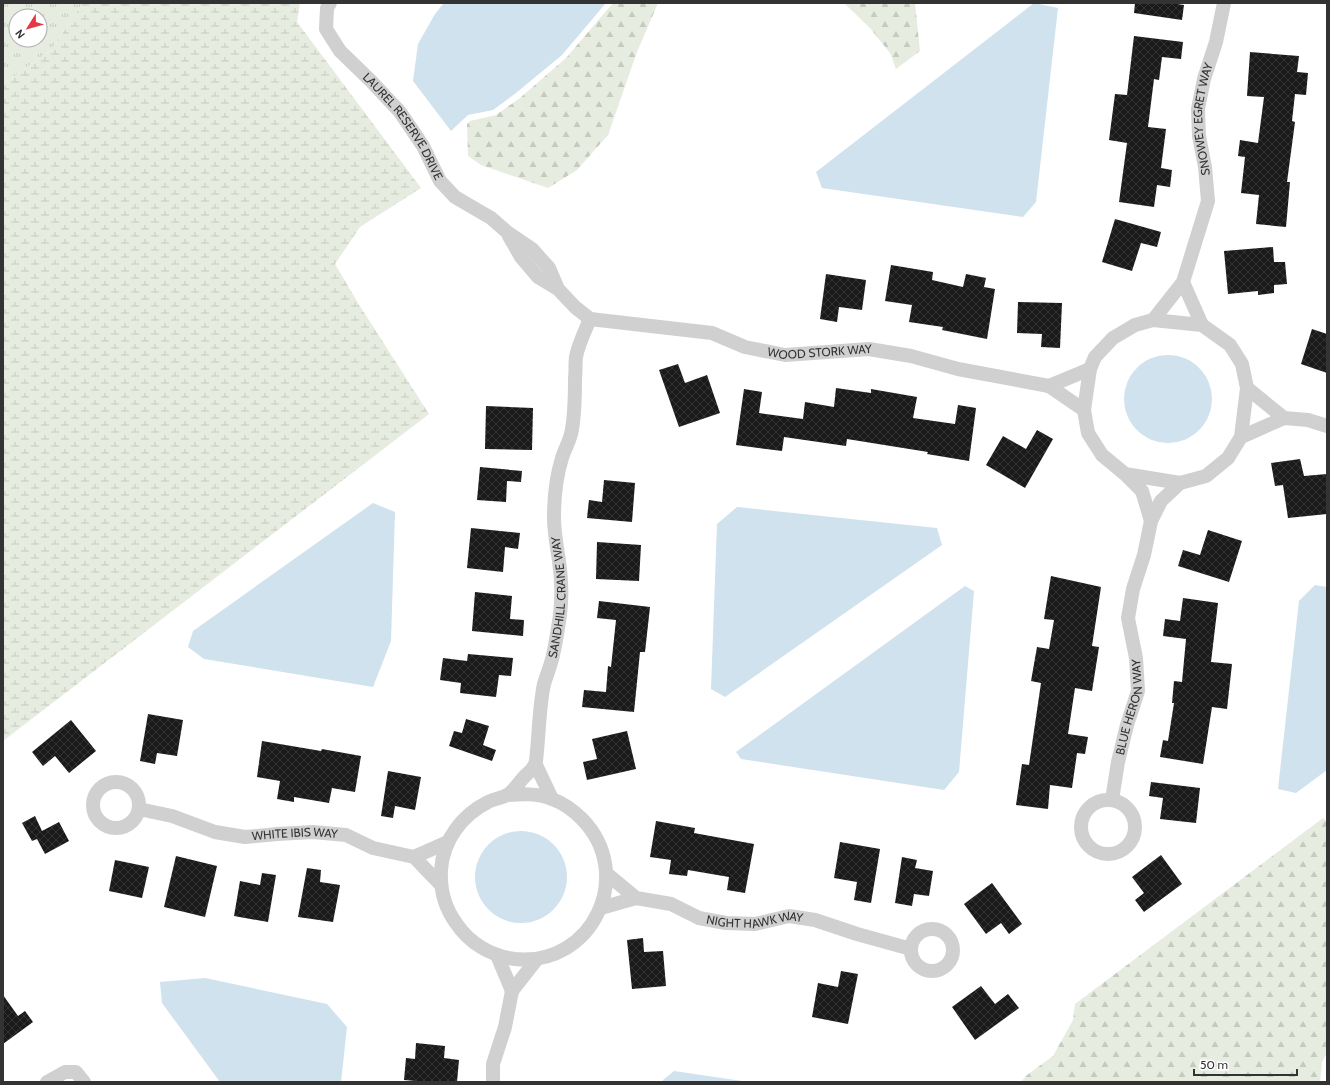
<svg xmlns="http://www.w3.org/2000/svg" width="1330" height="1085" viewBox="0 0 1330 1085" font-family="Cabin,sans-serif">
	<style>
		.grass { fill: url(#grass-tufts); fill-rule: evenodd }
		.forest { fill: url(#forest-firs) }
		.wetland { fill: url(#wetland-marsh) }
		.water { fill: #cfe2ee }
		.building { fill: url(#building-cross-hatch) }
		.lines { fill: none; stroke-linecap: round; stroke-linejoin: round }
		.street { stroke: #d0d0d0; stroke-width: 14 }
		.labels { text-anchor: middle; stroke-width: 4; stroke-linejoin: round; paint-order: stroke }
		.street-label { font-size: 12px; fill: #333; stroke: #fff }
	</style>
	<defs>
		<pattern id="grass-tufts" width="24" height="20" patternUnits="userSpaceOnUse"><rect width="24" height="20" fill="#e6ecdf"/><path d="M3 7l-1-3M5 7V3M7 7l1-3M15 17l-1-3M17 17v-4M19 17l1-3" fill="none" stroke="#c6cbc0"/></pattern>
		<pattern id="forest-firs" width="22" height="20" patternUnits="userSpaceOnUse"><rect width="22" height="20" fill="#e6ecdf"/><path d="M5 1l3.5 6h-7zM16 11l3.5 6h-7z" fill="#c6cbc0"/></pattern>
		<pattern id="wetland-marsh" width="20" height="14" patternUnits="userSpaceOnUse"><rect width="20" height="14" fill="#e6ecdf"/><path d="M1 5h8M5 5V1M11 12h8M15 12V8" fill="none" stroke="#c6cbc0"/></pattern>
		<pattern id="building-cross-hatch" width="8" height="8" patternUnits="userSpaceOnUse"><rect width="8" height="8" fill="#1a1a1a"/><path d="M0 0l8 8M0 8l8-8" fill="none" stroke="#333"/></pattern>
	</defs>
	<rect width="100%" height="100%" fill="#fff"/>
	<path class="grass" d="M3 3H83L51 50 3 84ZM16 16H40V40H16Z"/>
	<g class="forest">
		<polygon points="613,3 658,3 637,52 608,135 577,170 548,188 481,165 468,156 467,124 470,121 496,115 520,98 566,58"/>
		<polygon points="844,3 915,3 920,51 896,69 890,53 870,28"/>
		<polygon points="1323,818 1327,822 1327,1053 1322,1062 1320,1082 1021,1082 1027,1075 1053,1056 1073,1020 1075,1004"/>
	</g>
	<polygon class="wetland" points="83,3 300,3 297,22 421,188 360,227 335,264 358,303 429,414 3,741 3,84 51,50"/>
	<g class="water">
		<polygon points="444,3 606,3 562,55 516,93 493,110 468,115 451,131 413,81 418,44 435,14"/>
		<polygon points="1034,3 1058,8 1036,202 1023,217 822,188 816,172"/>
		<circle cx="1168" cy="399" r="44"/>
		<polygon points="373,503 395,512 391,641 373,687 204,659 188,647 193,631"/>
		<polygon points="737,507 937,528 942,545 725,697 711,689 717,524"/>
		<polygon points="1315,585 1327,587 1327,770 1296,793 1278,789 1299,601"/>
		<polygon points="965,586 974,591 959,772 944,790 741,759 736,752"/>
		<circle cx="521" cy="877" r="46"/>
		<polygon points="205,978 327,1004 347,1027 341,1082 220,1082 162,1003 160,982"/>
		<polygon points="674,1071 749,1082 662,1082 663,1080"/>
	</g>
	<g class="building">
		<polygon points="1135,3 1171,3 1184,5 1182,20 1134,13"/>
		<polygon points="1134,36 1183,42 1181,59 1162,57 1159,80 1154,79 1148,127 1166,129 1161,168 1172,170 1170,187 1157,185 1154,207 1119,202 1127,143 1109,140 1115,94 1127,95"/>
		<polygon points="1250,52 1299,56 1297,72 1308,73 1306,95 1295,94 1292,121 1295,122 1287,182 1290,182 1286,227 1256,224 1259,195 1241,193 1245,157 1238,156 1240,140 1258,143 1264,97 1247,96"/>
		<polygon points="1115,219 1161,232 1157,247 1141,243 1132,271 1102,262"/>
		<polygon points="1273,247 1274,262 1285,262 1287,284 1274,285 1274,293 1258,295 1258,291 1228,294 1224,251"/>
		<polygon points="891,265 933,272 932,280 963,287 966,274 986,278 984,287 995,289 987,339 942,330 943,327 909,322 912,305 885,301"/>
		<polygon points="826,274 866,280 862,310 839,307 837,322 820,319"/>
		<polygon points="1018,302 1062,303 1060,348 1041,347 1042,334 1017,333"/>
		<polygon points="1312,329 1327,334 1327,373 1301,364"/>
		<polygon points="678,364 685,383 707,375 720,413 679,427 659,370"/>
		<polygon points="836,388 871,393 871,389 917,397 913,418 955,424 958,405 976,408 969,461 927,454 928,452 847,439 846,446 784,437 782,451 736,445 744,389 762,392 759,413 803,419 805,402 834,407"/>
		<polygon points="486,406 533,408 532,450 485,449"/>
		<polygon points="1037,430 1053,439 1025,488 986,465 1003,436 1026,449"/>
		<polygon points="1300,459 1304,476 1327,474 1327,514 1288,518 1283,485 1275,486 1271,463"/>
		<polygon points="480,467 522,471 521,482 507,481 506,502 477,500"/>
		<polygon points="604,480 635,483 632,522 587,518 589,500 602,502"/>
		<polygon points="471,528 520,533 518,549 505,547 503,572 467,568"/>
		<polygon points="1208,530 1242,541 1229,582 1178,566 1183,550 1200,555"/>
		<polygon points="597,542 641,545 639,581 596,579"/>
		<polygon points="1051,576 1101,587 1092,646 1099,647 1092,691 1075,688 1068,734 1088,737 1085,754 1077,753 1072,788 1050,785 1048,809 1016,805 1022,764 1029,765 1041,683 1031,681 1037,647 1049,649 1054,620 1044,619"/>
		<polygon points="475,592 512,596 510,619 524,620 523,636 472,631"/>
		<polygon points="1183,598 1218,603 1211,662 1232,664 1227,709 1212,707 1203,764 1160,757 1163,740 1168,741 1174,703 1172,703 1174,681 1182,682 1186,639 1163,636 1165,619 1180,621"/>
		<polygon points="599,601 650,607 645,652 640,652 634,712 582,707 584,690 606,692 608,666 611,667 616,620 597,618"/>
		<polygon points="468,654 513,658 511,676 499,675 496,697 460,693 461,683 440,680 443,658 467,661"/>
		<polygon points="148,714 183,720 177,756 157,753 155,764 140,761"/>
		<polygon points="466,719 489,726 483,745 496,750 492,761 449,746 454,731 462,733"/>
		<polygon points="71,720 96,751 69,773 55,756 43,766 32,752"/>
		<polygon points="627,731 636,769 587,780 583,762 597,759 592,739"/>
		<polygon points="262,741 321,751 322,749 361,756 355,792 332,788 329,803 294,797 294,802 277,799 280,781 257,777"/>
		<polygon points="388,771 421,777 415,810 395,806 393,818 381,816"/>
		<polygon points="1151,782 1200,788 1196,823 1160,819 1163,798 1149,796"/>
		<polygon points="35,816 42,831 59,822 69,841 45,854 37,839 32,841 22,823"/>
		<polygon points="656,821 695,828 694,833 754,844 745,893 727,890 729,877 688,870 687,876 669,874 671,860 650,857"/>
		<polygon points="840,842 880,849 871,903 854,900 857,882 834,878"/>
		<polygon points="1161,855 1182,884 1144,912 1135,900 1144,893 1132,877"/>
		<polygon points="176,856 217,866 205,917 164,907"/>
		<polygon points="902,857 917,860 915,868 933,871 929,896 914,894 912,906 895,903"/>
		<polygon points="115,860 149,867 142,898 109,891"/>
		<polygon points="307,868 321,870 320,882 340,885 333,922 298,917"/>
		<polygon points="262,873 276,875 268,922 234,916 240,881 260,885"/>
		<polygon points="992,883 1022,924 1009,934 1001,923 986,934 964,904"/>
		<polygon points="643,938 644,952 663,951 666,986 632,989 627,940"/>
		<polygon points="841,971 858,974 848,1024 812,1017 818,983 838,987"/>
		<polygon points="981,986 995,1004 1008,994 1019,1008 975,1040 952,1007"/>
		<polygon points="3,995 18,1016 25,1011 33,1022 3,1044"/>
		<polygon points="416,1043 445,1046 444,1058 459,1060 457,1082 427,1082 404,1080 406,1058 415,1059"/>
	</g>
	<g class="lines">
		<g class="street">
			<path id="s1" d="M330 3 327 8 326 29 340 51 371 81 400 112 423 146 440 181 455 197 491 218 507 232 532 249 549 268 558 289"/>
			<polyline points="509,236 521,257 538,277 558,289 575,307 590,319"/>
			<polyline points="1183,282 1202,325"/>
			<path id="s2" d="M590 319 712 333 745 347 785 355 869 349 911 356 958 369 1049 386 1084 410"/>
			<path id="s3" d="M1153 320 1183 282 1208 201 1205 167 1199 136 1198 109 1204 79 1216 42 1224 3"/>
			<polyline points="1049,386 1090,369"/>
			<polyline points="1247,388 1284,418"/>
			<polyline points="1241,437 1284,418 1308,420 1327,426"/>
			<polyline points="1125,474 1180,483 1206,476 1228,458 1241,437 1247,388 1242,364 1230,345 1202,325 1153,320 1135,325 1113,338 1095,357 1090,369 1084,410 1088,433 1102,455 1125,474 1142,491 1151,521"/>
			<polyline points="536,765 552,799"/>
			<circle cx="116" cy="805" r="23"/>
			<path id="s4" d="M507 795C522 794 537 793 552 799 563 803 573 810 582 819 636 874 593 967 515 959 491 956 469 943 456 923 445 908 440 889 441 870 443 840 462 815 488 802 494 799 502 798 507 795 514 791 519 782 525 776 530 771 535 768 536 761 539 736 539 707 544 684 547 674 551 665 553 655 556 642 558 628 560 615 561 605 562 594 561 584 561 562 554 540 554 518 554 498 556 477 562 458 565 448 571 439 572 429 575 412 575 395 575 378 576 371 575 364 576 357 578 345 585 331 590 319"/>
			<path id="s5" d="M1112 800 1118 762 1127 725 1138 691 1136 658 1128 618 1133 589 1144 555 1151 521 1161 501 1180 483"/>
			<circle cx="1108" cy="827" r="27"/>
			<path id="s6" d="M139 809 172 816 215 832 245 837 277 834 313 832 346 835 373 848 414 857 448 842"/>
			<polyline points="414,857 441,885"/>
			<path id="s7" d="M607 874 636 898 671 904 699 918 726 923 755 924 789 916 815 920 857 934 911 949"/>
			<polyline points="601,908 636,898"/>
			<circle cx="932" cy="950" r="21"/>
			<polyline points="497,955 512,991"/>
			<polyline points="47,1082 65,1072 76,1072 84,1082"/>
			<polyline points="493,1082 493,1064 505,1027 512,991 537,959"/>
		</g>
	</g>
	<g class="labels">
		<g class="street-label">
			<text dy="4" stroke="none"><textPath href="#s3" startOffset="216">SNOWEY EGRET WAY</textPath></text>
			<text dy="4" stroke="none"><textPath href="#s1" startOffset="152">LAUREL RESERVE DRIVE</textPath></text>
			<text dy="4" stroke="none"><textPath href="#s2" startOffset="234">WOOD STORK WAY</textPath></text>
			<text dy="4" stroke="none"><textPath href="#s4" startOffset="730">SANDHILL CRANE WAY</textPath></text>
			<text dy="4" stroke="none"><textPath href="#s5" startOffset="95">BLUE HERON WAY</textPath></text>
			<text dy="4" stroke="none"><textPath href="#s6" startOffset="160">WHITE IBIS WAY</textPath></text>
			<text dy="4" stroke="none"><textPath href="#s7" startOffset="161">NIGHT HAWK WAY</textPath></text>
		</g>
	</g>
	<rect width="1330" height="1085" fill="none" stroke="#333333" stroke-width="8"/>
	<g transform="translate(28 28) rotate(233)"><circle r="19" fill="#ffffff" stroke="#adadad"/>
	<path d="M0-3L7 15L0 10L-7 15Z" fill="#e63946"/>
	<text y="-6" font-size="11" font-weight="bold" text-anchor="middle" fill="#333333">N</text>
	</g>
	<path d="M1194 1069v6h103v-6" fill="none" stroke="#333333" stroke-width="2"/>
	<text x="1200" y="1069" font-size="12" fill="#333333" stroke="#ffffff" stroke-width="3" paint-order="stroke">50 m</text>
</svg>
